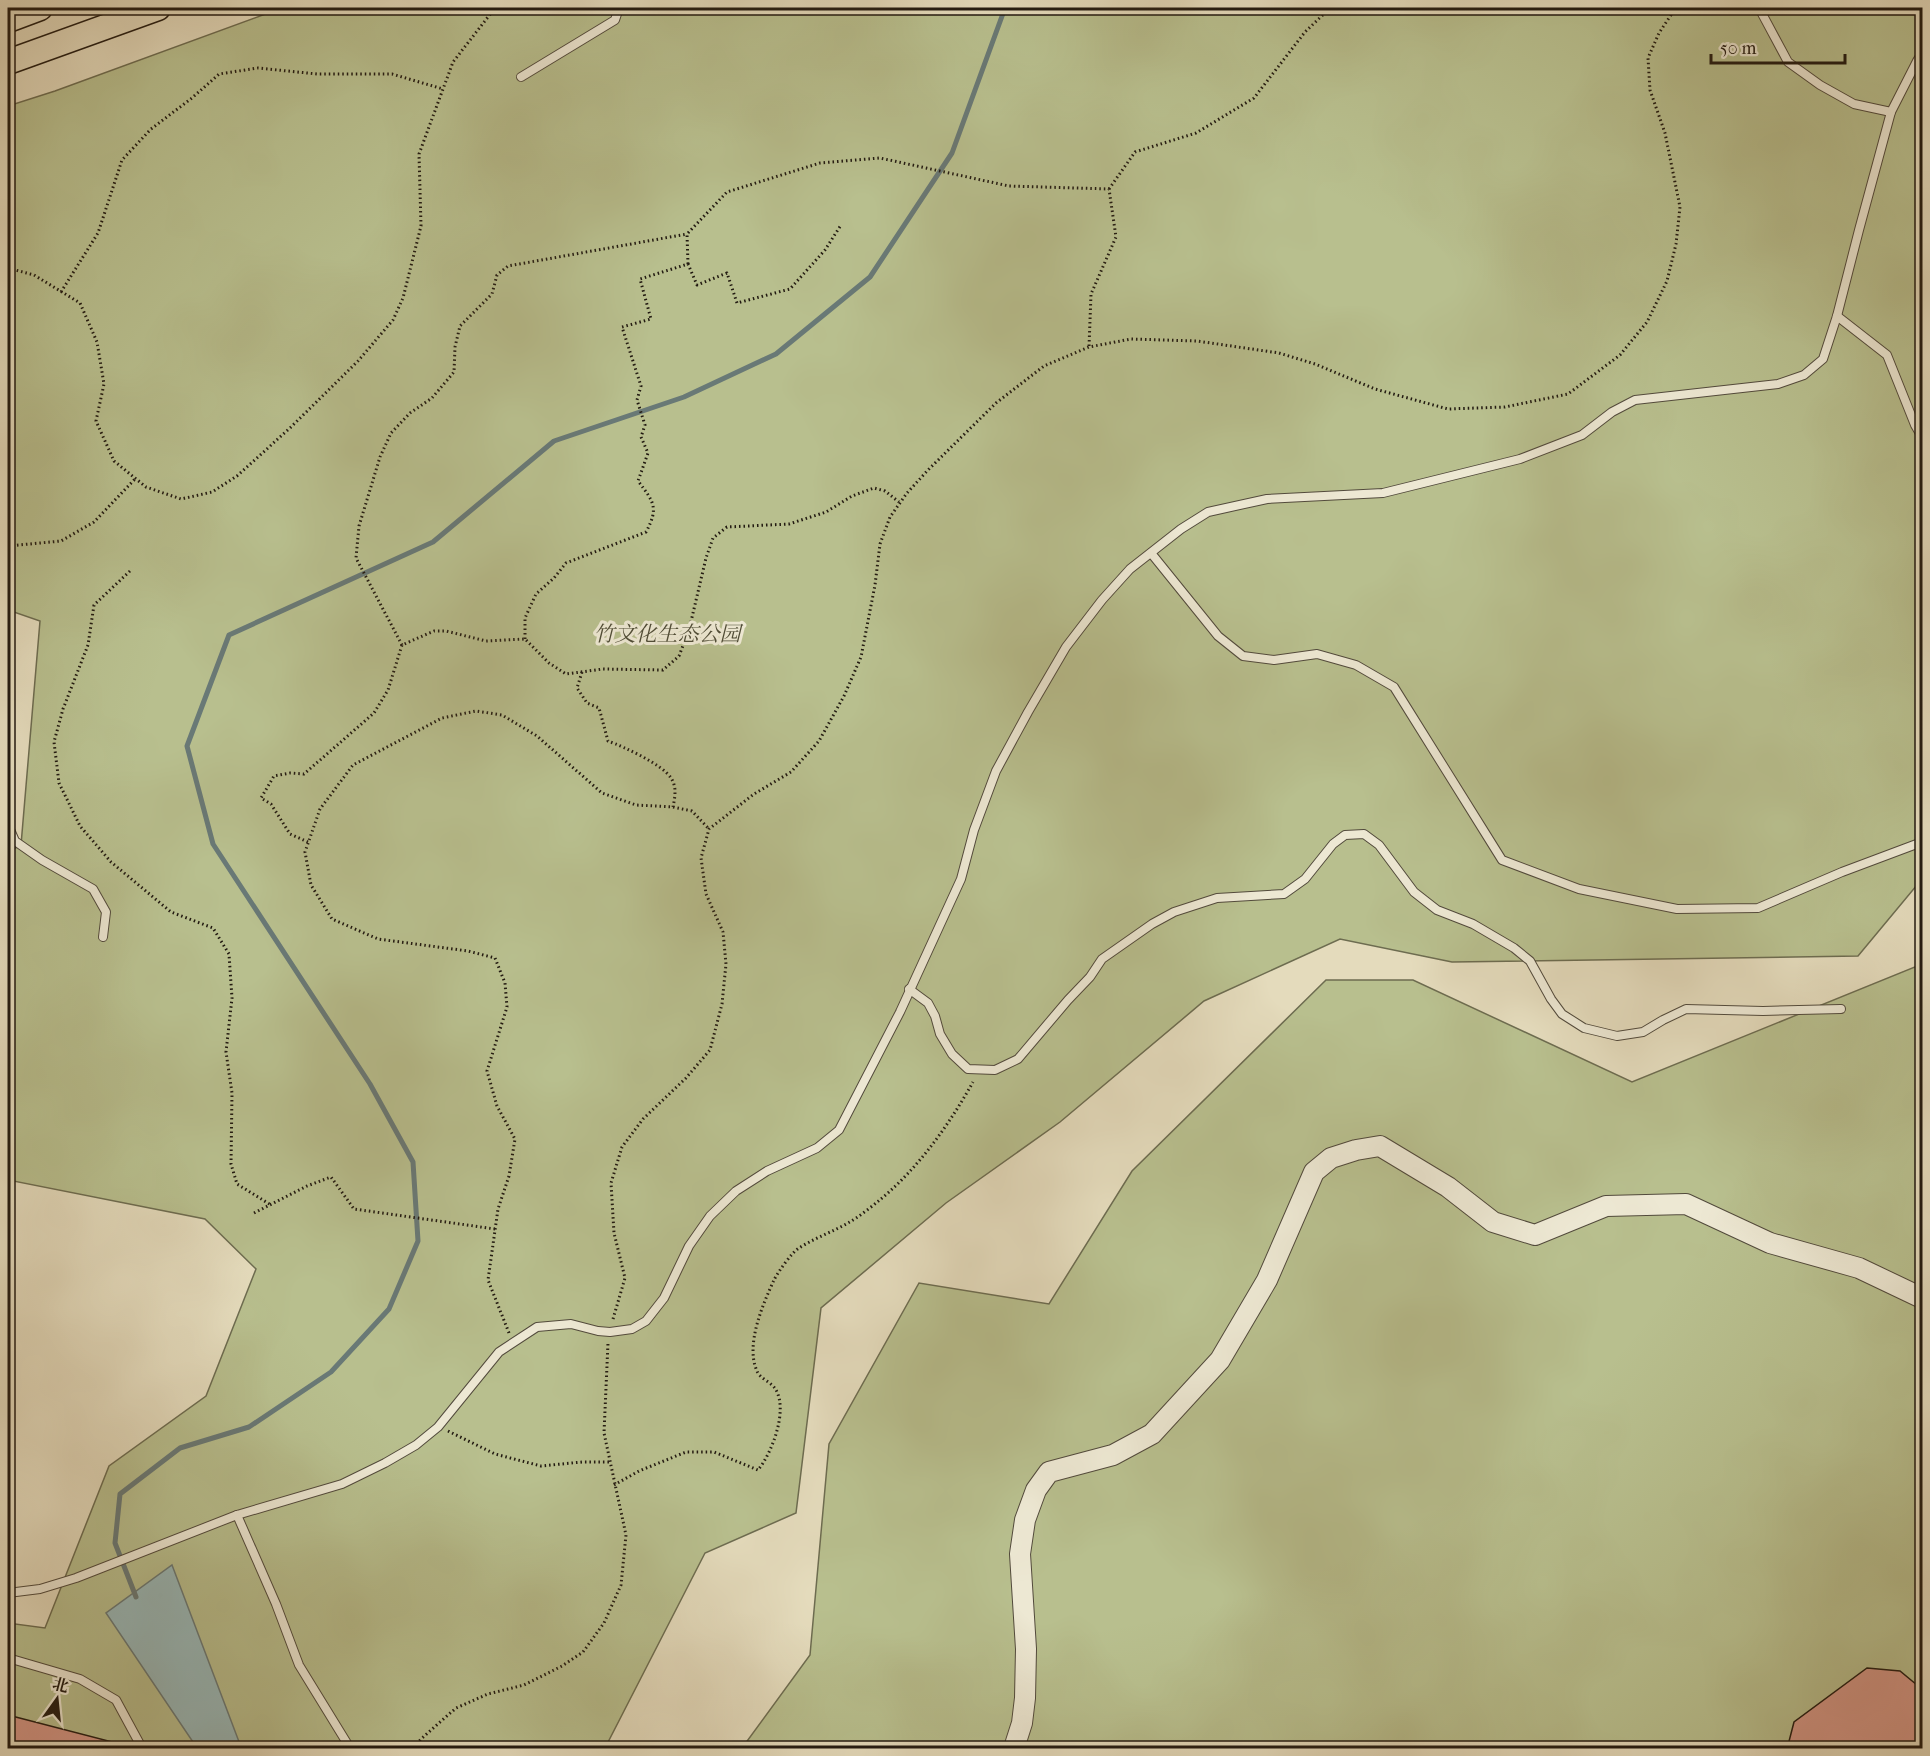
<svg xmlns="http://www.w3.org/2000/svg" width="1930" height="1756" viewBox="0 0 1930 1756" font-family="'IM FELL French Canon','Noto Serif SC',serif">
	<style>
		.green { fill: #b8bf8e; stroke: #6d6c50; stroke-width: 1.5 }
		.water { fill: #98b9ba; stroke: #697976; stroke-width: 1.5 }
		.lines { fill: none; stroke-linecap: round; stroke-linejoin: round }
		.stream { stroke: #697976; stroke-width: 5 }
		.building { fill: #d49687; stroke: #221a11; stroke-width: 1.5 }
		.service-casing { stroke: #524a3c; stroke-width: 10 }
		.tertiary-casing { stroke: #524a3c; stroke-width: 22 }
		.primary-casing { stroke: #221a11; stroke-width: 27 }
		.path { stroke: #221a11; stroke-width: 3; stroke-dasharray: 1.5 3; stroke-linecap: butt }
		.service { stroke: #ede8d3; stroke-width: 8 }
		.tertiary { stroke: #ede8d3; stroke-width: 20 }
		.primary { stroke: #e4dbbc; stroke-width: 24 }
		.labels { text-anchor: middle; stroke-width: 6; stroke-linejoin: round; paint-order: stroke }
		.park-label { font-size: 21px; font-style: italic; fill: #4f4c36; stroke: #ede8d3 }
	</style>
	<rect width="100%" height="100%" fill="#e4dbbc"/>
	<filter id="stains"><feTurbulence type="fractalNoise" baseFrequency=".00333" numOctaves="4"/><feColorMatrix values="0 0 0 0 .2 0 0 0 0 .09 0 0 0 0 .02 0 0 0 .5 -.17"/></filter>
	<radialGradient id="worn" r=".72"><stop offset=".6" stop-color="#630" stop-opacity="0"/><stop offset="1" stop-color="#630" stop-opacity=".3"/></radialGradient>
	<g class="green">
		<polygon points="282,8 1922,8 1922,879 1858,956 1452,962 1340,939 1204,1001 1060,1122 946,1203 821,1308 796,1513 705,1553 605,1748 8,1748 8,1623 45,1628 109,1466 206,1396 256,1269 205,1219 8,1180 8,852 21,845 40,621 8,610 8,106 55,91"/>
		<polygon points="1922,964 1922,1748 742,1748 810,1655 829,1444 919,1283 1049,1304 1132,1171 1326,980 1413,980 1632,1082"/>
	</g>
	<polygon class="water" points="172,1565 241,1747 243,1748 197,1748 106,1613"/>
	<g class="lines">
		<polyline class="stream" points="136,1597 115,1543 120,1494 180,1448 249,1427 331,1372 389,1309 418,1241 413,1162 370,1084 213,844 187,746 229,635 433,542 554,441 684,397 776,354 870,277 952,153 1005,8"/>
	</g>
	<g class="building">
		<polygon points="1867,1668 1900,1671 1923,1690 1923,1749 1787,1749 1794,1722"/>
		<polygon points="8,1715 120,1744 119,1749 8,1749"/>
	</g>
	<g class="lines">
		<g class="service-casing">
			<g id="service">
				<polyline points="1759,8 1788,62 1820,85 1854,104 1891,112"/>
				<polyline points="521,77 615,20 619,8"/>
				<polyline points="1837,316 1887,355 1915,425 1922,437"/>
				<polyline points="1151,553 1218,636 1243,656 1274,660 1317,654 1356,665 1394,687 1502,860 1579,889 1677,909 1758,908 1842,872 1922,842"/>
				<polyline points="8,825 15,841 42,860 93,889 106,912 103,937"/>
				<polyline points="909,989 928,1003 935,1016 940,1034 952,1054 968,1069 995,1070 1018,1059 1068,1000 1090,977 1102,959 1152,924 1174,912 1217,898 1284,894 1305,879 1333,844 1345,835 1364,834 1379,845 1414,892 1437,910 1473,924 1514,948 1530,961 1551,999 1562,1014 1584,1028 1617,1036 1643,1032 1663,1020 1686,1009 1763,1011 1841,1009"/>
				<polyline points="237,1515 276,1604 299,1665 350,1748"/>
				<polyline points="8,1593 40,1589 76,1578 237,1515 342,1484 385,1463 416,1445 438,1427 499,1352 537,1327 571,1324 598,1331 610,1332 632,1329 646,1321 664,1298 689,1246 710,1216 736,1191 767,1171 817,1148 839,1130 900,1012 961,879 974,830 996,771 1028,712 1066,647 1102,600 1130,569 1181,529 1208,512 1267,499 1383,493 1520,459 1582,435 1612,412 1635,400 1778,384 1804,375 1823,359 1837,316 1859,230 1891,112 1917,61 1922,53"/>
				<polyline points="8,1658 80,1679 116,1700 142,1748"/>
			</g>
		</g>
		<g class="tertiary-casing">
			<polyline id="tertiary" points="1014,1748 1022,1723 1025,1698 1026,1649 1020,1554 1025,1520 1036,1490 1049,1472 1113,1455 1152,1434 1220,1360 1267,1280 1314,1172 1331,1158 1356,1150 1380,1146 1448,1187 1493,1222 1535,1235 1606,1206 1686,1204 1770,1243 1859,1268 1922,1298"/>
		</g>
		<g class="primary-casing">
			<g id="primary">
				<polyline points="8,20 40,8"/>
				<polyline points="8,62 158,8"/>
			</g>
		</g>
		<g class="path">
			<polyline points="1109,189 1135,152 1196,133 1254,98 1305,32 1330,8"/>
			<polyline points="688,264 687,234 727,192 820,163 880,158 1009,186 1109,189 1116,237 1091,294 1089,347"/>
			<polyline points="8,268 34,275 80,303 97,342 104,384 96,421 114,461 146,487 181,499 212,492 237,476 290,428 358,361 393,320 403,298 421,226 419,154 453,62 495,8"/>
			<polyline points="61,292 98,233 122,160 151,129 192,98 219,74 258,68 317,74 392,74 443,89"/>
			<polyline points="8,530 10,546"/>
			<polyline points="8,546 61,541 94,522 135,479"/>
			<polyline points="130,571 94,605 88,645 63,709 54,742 59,783 80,826 111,862 171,912 213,928 229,954 232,998 226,1052 232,1093 231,1164 237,1184 271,1205"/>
			<path d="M525 639V618L536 594 554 578 566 563 646 532C659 508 654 502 638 481L648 453 641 437 645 425 637 400 641 386 622 327 651 319 640 279 688 264 697 285 727 273 737 303 790 289 825 250 841 225"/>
			<polyline points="402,645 356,558 359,526 380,457 391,433 410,413 432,398 454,372 455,347 460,326 492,294 497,275 508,266 687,234"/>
			<path d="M582 672 577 688 587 703 599 708 608 741C624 747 662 764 671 778 677 787 675 797 673 807"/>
			<polyline points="308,842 290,834 271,804 261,798 274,776 290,773 304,774 374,713 388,690 402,645 434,631 446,631 486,641 525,639 549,663 566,674 603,669 663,670 679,656 689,630 706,558 713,538 727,527 789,524 826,512 852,496 874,488 885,491 899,502"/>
			<polyline points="254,1213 307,1186 331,1177 354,1209 495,1229"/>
			<polyline points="613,1319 625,1278 614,1233 611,1183 622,1147 643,1119 686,1078 710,1050 722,1004 726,964 723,932 706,894 701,858 709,829 754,794 791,772 819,741 844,696 861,657 875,585 880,544 890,517 907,493 928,470 996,403 1044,366 1089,347 1131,339 1197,341 1279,353 1315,364 1375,389 1448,409 1505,407 1568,394 1620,355 1647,322 1667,281 1676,244 1680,207 1665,133 1650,90 1648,58 1659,33 1671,15 1671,8"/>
			<polyline points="509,1333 488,1280 498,1209 509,1176 515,1139 497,1106 487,1071 507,1007 505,983 495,958 468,951 378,939 332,919 311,885 305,852 320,809 353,765 442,718 476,711 502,715 537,736 602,793 636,805 673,807 692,811 709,829"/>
			<polyline points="448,1431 495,1454 541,1466 582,1462 610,1462"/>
			<path d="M614 1485 639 1471 686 1452H714L758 1470C772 1453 788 1411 776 1390 772 1382 760 1379 757 1371 745 1345 763 1304 774 1280 778 1272 792 1252 799 1248 815 1238 832 1232 848 1223 859 1217 871 1207 881 1199 919 1167 949 1125 973 1082"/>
			<polyline points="414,1748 421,1739 456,1708 488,1694 524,1685 562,1666 583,1652 604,1623 621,1585 626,1535 604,1433 608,1343"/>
		</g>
		<use href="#service" class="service"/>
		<use href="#tertiary" class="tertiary"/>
		<use href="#primary" class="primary"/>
	</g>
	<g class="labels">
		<g class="park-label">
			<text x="667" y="641">竹文化生态公园</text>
		</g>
	</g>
	<rect width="1930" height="1756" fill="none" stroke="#e4dbbc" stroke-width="30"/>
	<rect x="9" y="9" width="1912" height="1738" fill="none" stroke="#221a11" stroke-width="3"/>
	<rect x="15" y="15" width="1900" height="1726" fill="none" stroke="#221a11" stroke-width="1.5"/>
	<g transform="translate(57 1699) rotate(15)" stroke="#ede8d3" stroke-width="4.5" paint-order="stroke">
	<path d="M0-4.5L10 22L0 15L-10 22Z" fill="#221a11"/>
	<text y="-9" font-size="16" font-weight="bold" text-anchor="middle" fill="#221a11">北</text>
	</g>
	<path d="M1711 54v9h134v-9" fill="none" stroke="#221a11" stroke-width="3"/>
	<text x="1720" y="54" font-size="18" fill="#221a11" stroke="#ede8d3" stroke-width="4.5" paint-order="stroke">50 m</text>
	<rect width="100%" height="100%" filter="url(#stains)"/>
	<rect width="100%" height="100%" fill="url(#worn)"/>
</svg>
